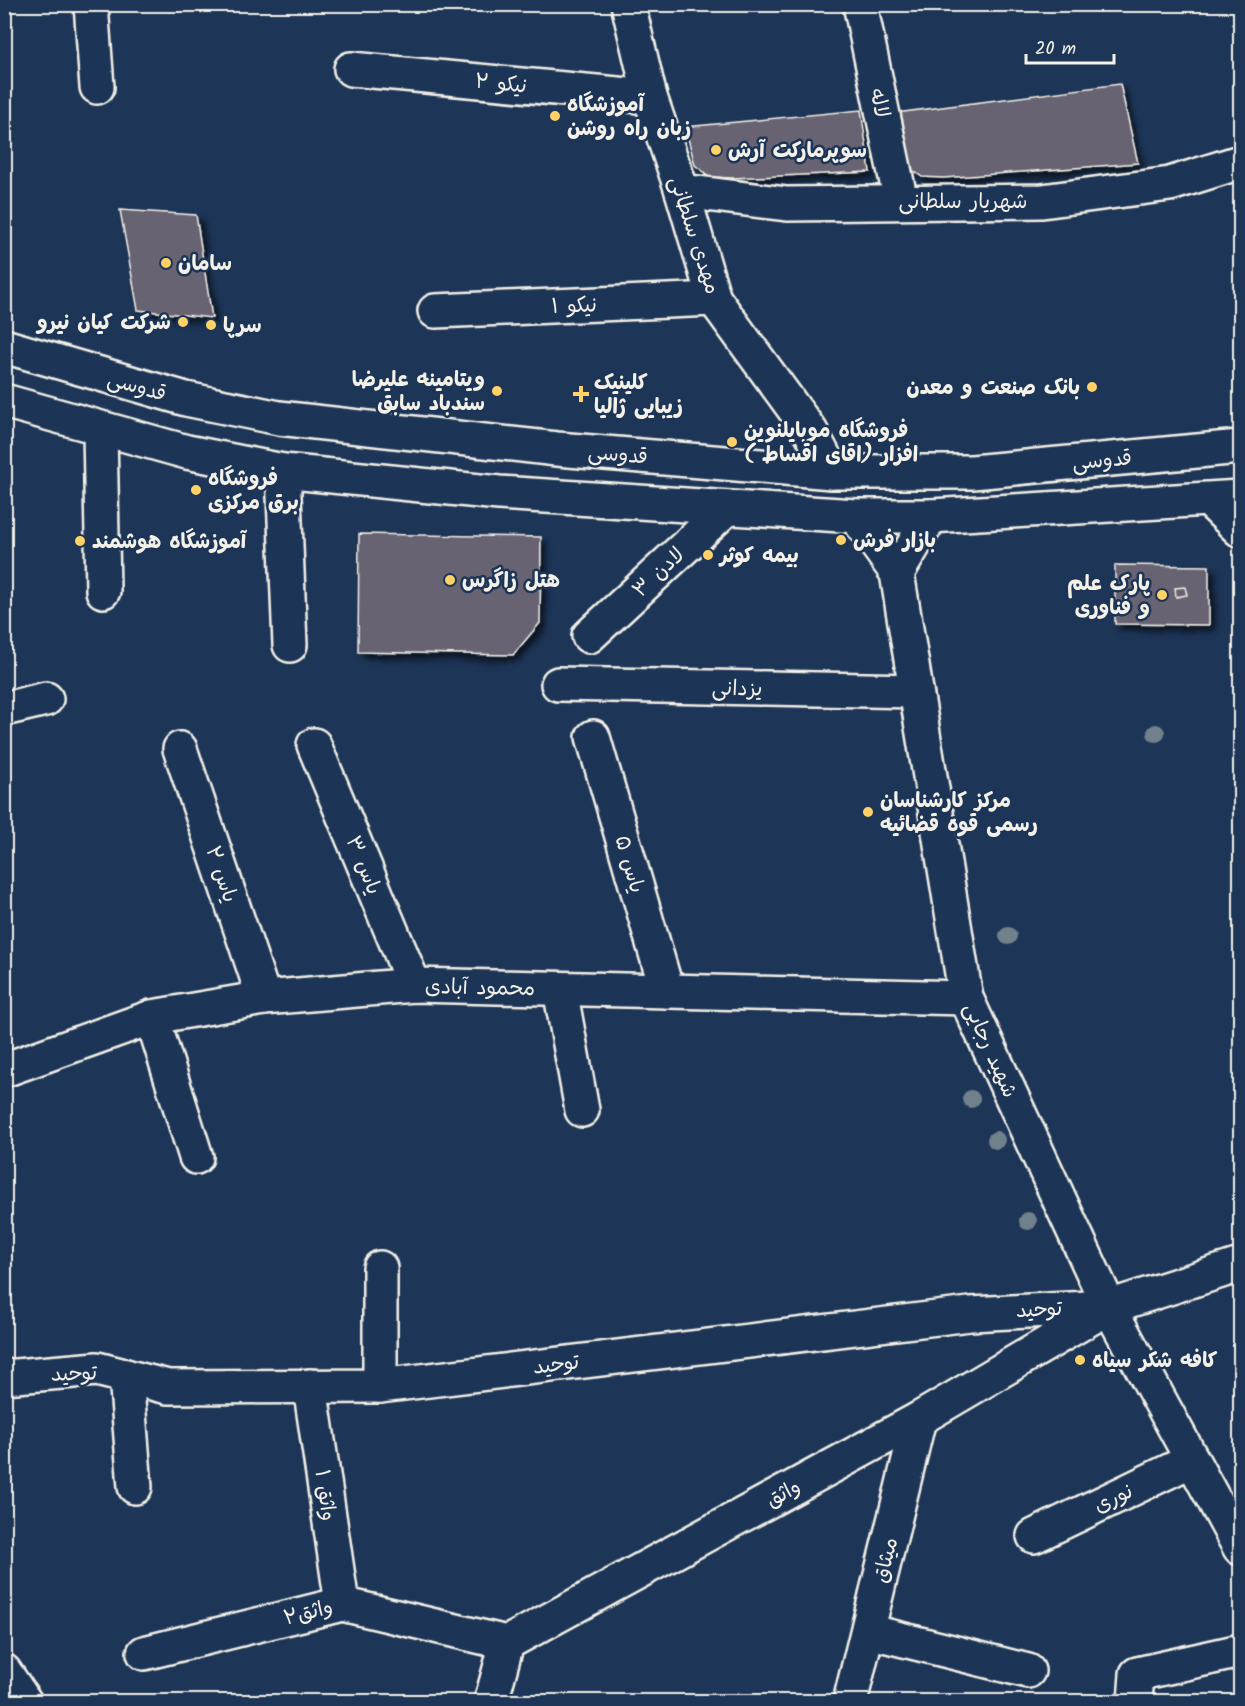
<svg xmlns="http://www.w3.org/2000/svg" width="1245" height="1706" viewBox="0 0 1245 1706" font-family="Kalam,'Playpen Sans Arabic',sans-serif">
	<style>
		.building { fill: #676372; stroke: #f4f1e8; stroke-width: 1.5; filter: url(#shadow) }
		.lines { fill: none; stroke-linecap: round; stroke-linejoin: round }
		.street-casing { stroke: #f4f1e8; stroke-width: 38 }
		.secondary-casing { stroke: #f4f1e8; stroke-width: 38 }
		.street { stroke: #1d3557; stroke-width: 33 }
		.secondary { stroke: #1d3557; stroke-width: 33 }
		.tree { fill: #71818c }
		.poi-dot { fill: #ffd166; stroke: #1d3557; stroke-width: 2 }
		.labels { text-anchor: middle; stroke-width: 5; stroke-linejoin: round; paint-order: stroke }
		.street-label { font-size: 21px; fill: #f4f1e8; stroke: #1d3557 }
		.poi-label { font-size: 21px; font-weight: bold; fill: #f4f1e8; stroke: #1d3557; text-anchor: start }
	</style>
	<defs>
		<filter id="shadow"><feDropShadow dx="5.5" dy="5.5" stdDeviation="3" flood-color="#0009"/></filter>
	</defs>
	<rect width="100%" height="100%" fill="#1d3557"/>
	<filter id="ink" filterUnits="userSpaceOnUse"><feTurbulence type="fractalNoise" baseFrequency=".0167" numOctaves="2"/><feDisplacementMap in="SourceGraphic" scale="12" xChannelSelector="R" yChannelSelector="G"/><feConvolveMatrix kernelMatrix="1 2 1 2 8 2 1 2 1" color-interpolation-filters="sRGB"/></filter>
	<g filter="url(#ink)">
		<g class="building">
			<polygon points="1120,84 1138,163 943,178 922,177 907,166 896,113"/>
			<polygon points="861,110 870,172 731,178 710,177 695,165 685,127"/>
			<polygon points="120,210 196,215 212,318 138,310"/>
			<polygon points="359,534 541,537 540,623 513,655 358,652"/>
			<polygon points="1115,565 1209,566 1209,625 1115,624"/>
			<polygon points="1185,587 1187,595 1176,597 1175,588"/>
		</g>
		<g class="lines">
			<g class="street-casing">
				<g id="street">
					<polyline points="91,4 97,87"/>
					<polyline points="628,4 650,97 682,191 714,299 811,432 832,472"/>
					<polyline points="860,4 901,202"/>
					<polyline points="351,69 650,97"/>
					<polyline points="682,191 787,204 1042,201 1170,184 1240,162"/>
					<polyline points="435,311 714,299"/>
					<polyline points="100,429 103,591"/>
					<polyline points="283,471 290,645"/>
					<polyline points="1209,500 1240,530"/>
					<polyline points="589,636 727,508"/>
					<polyline points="558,684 916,691"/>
					<polyline points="4,709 46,699"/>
					<polyline points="593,737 667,991"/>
					<polyline points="314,745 414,985"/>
					<polyline points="180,749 264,998"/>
					<polyline points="560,989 582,1110"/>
					<polyline points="152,1017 196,1157"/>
					<polyline points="4,1070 152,1017 264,998 414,985 966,998"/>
					<polyline points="380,1268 380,1386"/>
					<polyline points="126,1376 135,1487"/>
					<polyline points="4,1377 97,1369 168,1387 380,1386 970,1314 1109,1307"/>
					<polyline points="310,1386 342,1604"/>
					<polyline points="1034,1536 1192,1460"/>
					<polyline points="868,1631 1028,1671"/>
					<polyline points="144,1653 342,1604 507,1643"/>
					<polyline points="491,1702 507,1643 919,1419 1109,1307 1240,1265"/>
					<polyline points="850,1702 919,1419"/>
					<polyline points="1135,1702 1137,1674 1240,1651"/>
				</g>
			</g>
			<g class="secondary-casing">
				<g id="secondary">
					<polyline points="4,346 186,399 279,418 557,449 832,472 972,472 1240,447"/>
					<polyline points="4,401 187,452 283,471 499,493 856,516 931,516 1240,497"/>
					<polyline points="856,516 897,573 966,998 1109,1307 1240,1548"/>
					<polyline points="897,573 931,516"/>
					<polyline points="4,1671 25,1702"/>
				</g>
			</g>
			<use href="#street" class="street"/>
			<use href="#secondary" class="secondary"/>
		</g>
		<g class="tree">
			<circle cx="1156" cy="733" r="9"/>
			<circle cx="1008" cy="936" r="9"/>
			<circle cx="971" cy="1099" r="9"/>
			<circle cx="996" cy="1140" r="9"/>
			<circle cx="1028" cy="1221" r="9"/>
		</g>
	</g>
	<g class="poi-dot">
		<circle cx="555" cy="116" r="6"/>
		<circle cx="716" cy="150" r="6"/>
		<circle cx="166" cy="263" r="6"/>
		<circle cx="183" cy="322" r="6"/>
		<circle cx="211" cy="325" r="6"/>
		<circle cx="1092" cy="387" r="6"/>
		<circle cx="497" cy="391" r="6"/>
		<path d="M578 385h6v6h6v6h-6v6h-6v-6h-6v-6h6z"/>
		<circle cx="732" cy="442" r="6"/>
		<circle cx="196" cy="490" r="6"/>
		<circle cx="841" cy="540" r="6"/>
		<circle cx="80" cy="541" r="6"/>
		<circle cx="708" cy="555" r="6"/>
		<circle cx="450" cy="580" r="6"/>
		<circle cx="1162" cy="595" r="6"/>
		<circle cx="868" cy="812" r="6"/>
		<circle cx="1080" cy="1360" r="6"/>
	</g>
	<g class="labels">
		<g class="street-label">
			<text transform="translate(501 83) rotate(6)" y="7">نیکو ۲</text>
			<text transform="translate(880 103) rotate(78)" y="7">لاله</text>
			<text x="963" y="208">شهریار سلطانی</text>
			<text transform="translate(695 235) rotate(72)" y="7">مهدی سلطانی</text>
			<text transform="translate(574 305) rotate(-2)" y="7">نیکو ۱</text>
			<text transform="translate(137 386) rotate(16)" y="7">قدوسی</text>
			<text transform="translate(618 454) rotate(5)" y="7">قدوسی</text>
			<text transform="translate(1102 460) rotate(-5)" y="7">قدوسی</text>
			<text transform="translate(658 572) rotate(-43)" y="7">لادن ۳</text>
			<text transform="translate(737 688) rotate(1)" y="7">یزدانی</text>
			<text transform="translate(630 864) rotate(74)" y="7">یاس ۵</text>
			<text transform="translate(364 865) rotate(68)" y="7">یاس ۳</text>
			<text transform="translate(222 874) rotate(71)" y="7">یاس ۲</text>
			<text transform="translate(480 987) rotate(1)" y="7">محمود آبادی</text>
			<text transform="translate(991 1050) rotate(66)" y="7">شهید رجایی</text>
			<text transform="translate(1039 1309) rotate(-3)" y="7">توحید</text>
			<text transform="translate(556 1364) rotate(-7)" y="7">توحید</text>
			<text transform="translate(74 1373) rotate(-2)" y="7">توحید</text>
			<text transform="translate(783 1493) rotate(-29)" y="7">واثق</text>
			<text transform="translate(326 1495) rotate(82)" y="7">واثق ۱</text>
			<text transform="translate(1113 1498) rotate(-26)" y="7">نوری</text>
			<text transform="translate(885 1560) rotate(-76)" y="7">میثاق</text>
			<text transform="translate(308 1612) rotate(-14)" y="7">واثق۲</text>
		</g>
		<g class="poi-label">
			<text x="567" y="111">آموزشگاه<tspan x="567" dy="24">زبان راه روشن</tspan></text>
			<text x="728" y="157">سوپرمارکت آرش</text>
			<text x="178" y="270">سامان</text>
			<text x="171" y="329" text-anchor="end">شرکت کیان نیرو</text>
			<text x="223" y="332">سرپا</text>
			<text x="485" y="386" text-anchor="end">ویتامینه علیرضا<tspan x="485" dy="24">سندباد سابق</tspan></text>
			<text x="594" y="389">کلینیک<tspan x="594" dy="24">زیبایی ژالیا</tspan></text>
			<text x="1080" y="394" text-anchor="end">بانک صنعت و معدن</text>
			<text x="744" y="437">فروشگاه موبایلنوین<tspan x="744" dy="24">افزار (اقای اقساط )</tspan></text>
			<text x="208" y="485">فروشگاه<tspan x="208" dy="24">برق مرکزی</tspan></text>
			<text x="853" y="547">بازار فرش</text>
			<text x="92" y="548">آموزشگاه هوشمند</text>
			<text x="720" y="562">بیمه کوثر</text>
			<text x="462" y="587">هتل زاگرس</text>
			<text x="1150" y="590" text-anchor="end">پارک علم<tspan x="1150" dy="24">و فناوری</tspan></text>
			<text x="880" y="807">مرکز کارشناسان<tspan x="880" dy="24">رسمی قوه قضائیه</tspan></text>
			<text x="1092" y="1367">کافه شکر سیاه</text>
		</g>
	</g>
	<rect width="1245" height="1706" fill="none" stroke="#1d3557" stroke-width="24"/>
	<rect x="12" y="12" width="1221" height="1682" fill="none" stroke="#f4f1e8" stroke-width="2" filter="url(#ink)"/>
	<path d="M1026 54v9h88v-9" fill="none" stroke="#f4f1e8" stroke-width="3"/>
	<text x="1035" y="54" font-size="18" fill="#f4f1e8" stroke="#1d3557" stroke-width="4.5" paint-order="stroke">20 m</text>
</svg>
